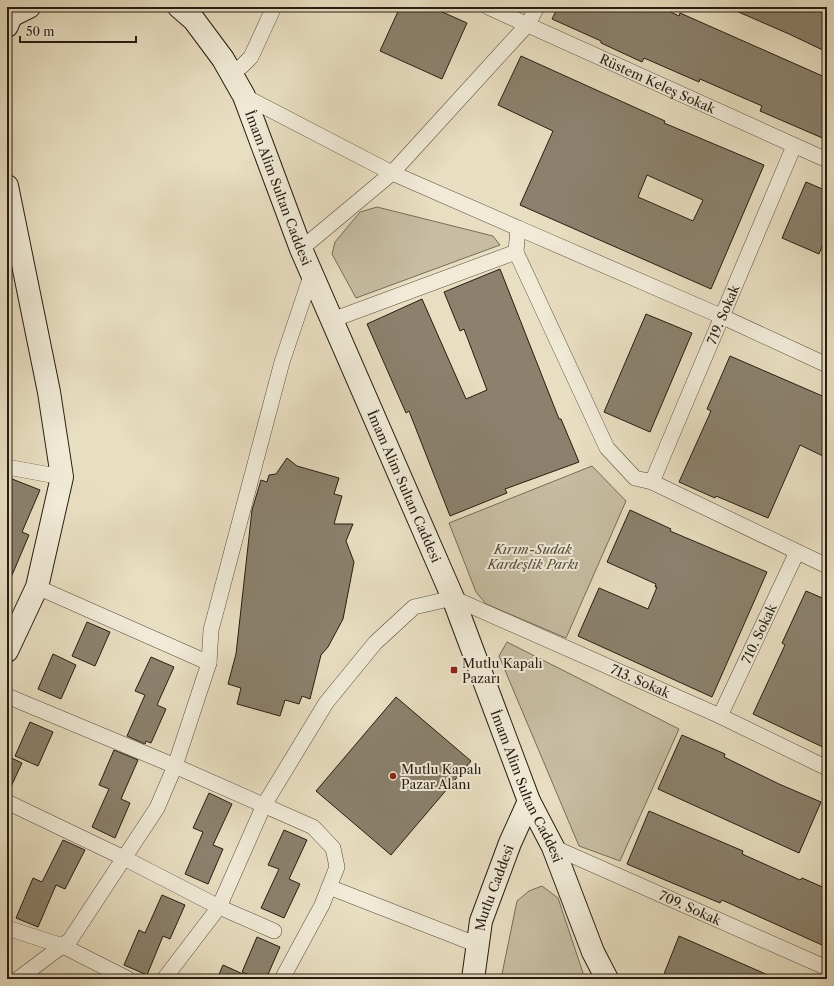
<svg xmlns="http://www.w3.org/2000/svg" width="834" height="986" font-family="'Libre Caslon Text',serif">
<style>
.green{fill:#c7bda3;stroke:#766d5a}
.building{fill:#8b816d;stroke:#261d12;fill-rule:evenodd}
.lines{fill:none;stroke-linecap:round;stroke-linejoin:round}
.street-casing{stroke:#564d3e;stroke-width:16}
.secondary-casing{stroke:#261d12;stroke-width:24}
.street{stroke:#f0ead7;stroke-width:15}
.secondary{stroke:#f0ead7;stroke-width:22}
.poi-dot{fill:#8f2418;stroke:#f0ead7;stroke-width:1.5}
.labels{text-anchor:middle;stroke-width:4;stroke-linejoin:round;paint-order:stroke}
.street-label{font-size:13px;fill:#261d12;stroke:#f0ead7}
.park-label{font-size:13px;font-style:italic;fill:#564d3e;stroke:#f0ead7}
.poi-label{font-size:13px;fill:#261d12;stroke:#f0ead7;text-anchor:start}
</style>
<rect width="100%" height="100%" fill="#e8dec1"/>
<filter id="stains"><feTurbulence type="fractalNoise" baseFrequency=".005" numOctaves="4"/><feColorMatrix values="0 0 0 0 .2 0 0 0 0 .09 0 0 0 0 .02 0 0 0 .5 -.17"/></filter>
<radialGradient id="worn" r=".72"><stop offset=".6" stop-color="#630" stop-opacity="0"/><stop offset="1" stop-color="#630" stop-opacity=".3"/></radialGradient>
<path class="green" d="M 377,207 L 493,236 L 500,245 L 356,298 L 332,254 L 335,242 L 360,212 Z
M 592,466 L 626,501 L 566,638 L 486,604 L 476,592 L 449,523 Z
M 507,642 L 679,729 L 620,861 L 579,846 L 499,656 Z
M 542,886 L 558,898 L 585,979 L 521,979 L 502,974 L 517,901 L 529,891 Z"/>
<path class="building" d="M 400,7 L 431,7 L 467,23 L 442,79 L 380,51 Z
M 558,7 L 660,7 L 679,16 L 680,13 L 827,78 L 827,140 L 760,111 L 762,106 L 700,79 L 699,82 L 644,58 L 642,62 L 601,43 L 601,41 L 552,19 Z
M 727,7 L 827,7 L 827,52 L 789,34 Z
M 521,56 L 665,121 L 664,123 L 764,165 L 711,289 L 520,205 L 553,131 L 498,105 ZM 647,175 L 703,200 L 693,221 L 638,197 Z
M 806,182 L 827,191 L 827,234 L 819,254 L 782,238 Z
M 500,269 L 559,419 L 561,419 L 579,462 L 505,489 L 507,493 L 450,516 L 409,411 L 406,413 L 367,324 L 422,299 L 466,399 L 487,390 L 464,329 L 460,331 L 444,292 Z
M 646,314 L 692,333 L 650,432 L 604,412 Z
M 730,356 L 827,398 L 827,458 L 800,445 L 768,518 L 716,496 L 715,498 L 679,482 L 711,411 L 707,409 Z
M 287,458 L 297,466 L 339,478 L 334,494 L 342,496 L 334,524 L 353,524 L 346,541 L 354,562 L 343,619 L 328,647 L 321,655 L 310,699 L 302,696 L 299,704 L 285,700 L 280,716 L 237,704 L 241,688 L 228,684 L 236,654 L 252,510 L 261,480 L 267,482 L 269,475 L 276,474 Z
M 7,477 L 40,490 L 22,532 L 29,535 L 7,587 Z
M 630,510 L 671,529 L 670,531 L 767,572 L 712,697 L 578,636 L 599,588 L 648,609 L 657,587 L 655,587 L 656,584 L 607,562 Z
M 806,591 L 827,600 L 827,749 L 753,714 L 785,645 L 782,643 Z
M 87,622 L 110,632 L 95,666 L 72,656 Z
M 53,654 L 76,665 L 61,699 L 38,689 Z
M 151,657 L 174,667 L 157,705 L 166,709 L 151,743 L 146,741 L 145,744 L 127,736 L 145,695 L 135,691 Z
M 396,697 L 471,761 L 391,855 L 316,791 Z
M 30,722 L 53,732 L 38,766 L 15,756 Z
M 682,735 L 725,754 L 724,757 L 779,784 L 821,802 L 799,853 L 658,789 Z
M 114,750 L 138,760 L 121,799 L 130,803 L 115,838 L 92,827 L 109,789 L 99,785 Z
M 7,756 L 22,763 L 8,793 L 7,793 Z
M 209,793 L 232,804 L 213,845 L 223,849 L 208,884 L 185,874 L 203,832 L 193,828 Z
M 649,811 L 743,851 L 742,854 L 800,880 L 802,878 L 827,889 L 827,934 L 822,945 L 722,900 L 720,903 L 627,864 Z
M 284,830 L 307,840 L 289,879 L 300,884 L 284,918 L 261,908 L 279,869 L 268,865 Z
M 63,840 L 85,850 L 65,889 L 56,885 L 38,927 L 16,918 L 33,878 L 42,882 Z
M 162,895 L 185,905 L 170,939 L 163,936 L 147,975 L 124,965 L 139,930 L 145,933 Z
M 679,936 L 777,979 L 662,979 Z
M 257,937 L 280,947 L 266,979 L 259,979 L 242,972 Z
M 223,965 L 254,979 L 217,979 Z"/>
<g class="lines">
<g class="street-casing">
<g id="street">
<path id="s1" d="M 488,7 L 827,160"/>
<path d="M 231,73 L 242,66 L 251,57 L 274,7"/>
<path d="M 244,96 L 392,173 L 518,228 L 516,252 L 607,448 L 635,478 L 652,482 L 827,566"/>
<path d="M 518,228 L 723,317 L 827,365"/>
<path d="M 301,249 L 392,173 L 528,24 L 537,7"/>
<path d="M 332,320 L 516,252"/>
<path d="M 7,467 L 62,477"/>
<path id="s2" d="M 652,482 L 794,146"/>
<path d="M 37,587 L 209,663"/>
<path d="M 7,696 L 175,766 L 313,827 L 333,848 L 337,867 L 322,905 L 282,979"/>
<path id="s3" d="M 720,716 L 797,552"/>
<path d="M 7,802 L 124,858 L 219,907 L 274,931"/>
<path id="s4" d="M 553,847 L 827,968"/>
<path d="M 329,887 L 478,945"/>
<path d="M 7,928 L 63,946 L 128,979"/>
<path d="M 18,979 L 70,940 L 157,808 L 175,766 L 209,663 L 211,630 L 282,362 L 312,273"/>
<path id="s5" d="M 164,979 L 219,907 L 264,805 L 326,703 L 375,643 L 414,607 L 453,598 L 720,716 L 827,768"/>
</g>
</g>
<g class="secondary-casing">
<g id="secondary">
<path id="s6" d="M 179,7 L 194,20 L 223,59 L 244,96 L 301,249 L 453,598 L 529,801 L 553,847 L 593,952 L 607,979"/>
<path d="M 11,16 L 29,7"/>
<path d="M 7,26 L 11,16 L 9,7"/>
<path d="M 7,186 L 49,392 L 62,477 L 37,587 L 7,651"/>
<path id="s7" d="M 473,979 L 481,921 L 510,843 L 529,801"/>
</g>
</g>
<use href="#street" class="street"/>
<use href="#secondary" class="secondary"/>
</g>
<g class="poi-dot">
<rect x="450" y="666" width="8" height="8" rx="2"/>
<circle cx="393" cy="776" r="4"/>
</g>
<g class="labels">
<g class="street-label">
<text dy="5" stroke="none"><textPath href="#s1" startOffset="186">Rüstem Keleş Sokak</textPath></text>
<text dy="5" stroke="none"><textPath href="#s6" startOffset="209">İmam Alim Sultan Caddesi</textPath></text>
<text dy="5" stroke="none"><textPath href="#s2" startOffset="182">719. Sokak</textPath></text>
<text dy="5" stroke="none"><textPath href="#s6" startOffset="533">İmam Alim Sultan Caddesi</textPath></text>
<text dy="5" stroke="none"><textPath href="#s3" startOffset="91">710. Sokak</textPath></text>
<text dy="5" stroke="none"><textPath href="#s5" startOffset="697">713. Sokak</textPath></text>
<text dy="5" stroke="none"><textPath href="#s6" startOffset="857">İmam Alim Sultan Caddesi</textPath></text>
<text dy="5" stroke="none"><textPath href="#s7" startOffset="94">Mutlu Caddesi</textPath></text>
<text dy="5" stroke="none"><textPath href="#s4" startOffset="150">709. Sokak</textPath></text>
</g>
<g class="park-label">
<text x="533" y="554">Kırım-Sudak<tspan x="533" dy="15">Kardeşlik Parkı</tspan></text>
</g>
<g class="poi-label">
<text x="462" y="668">Mutlu Kapalı<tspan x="462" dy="15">Pazarı</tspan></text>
<text x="401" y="774">Mutlu Kapalı<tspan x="401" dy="15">Pazar Alanı</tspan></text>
</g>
</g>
<rect width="834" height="986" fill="none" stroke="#e8dec1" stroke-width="24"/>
<rect x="8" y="8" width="818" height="970" fill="none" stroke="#261d12" stroke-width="2"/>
<rect x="12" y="12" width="810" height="962" fill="none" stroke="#261d12"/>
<path d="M20 36v6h116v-6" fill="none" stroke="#261d12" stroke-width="2"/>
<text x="26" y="36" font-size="12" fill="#261d12" stroke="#f0ead7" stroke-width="3" paint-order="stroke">50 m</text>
<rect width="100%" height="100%" filter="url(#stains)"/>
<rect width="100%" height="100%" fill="url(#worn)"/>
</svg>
